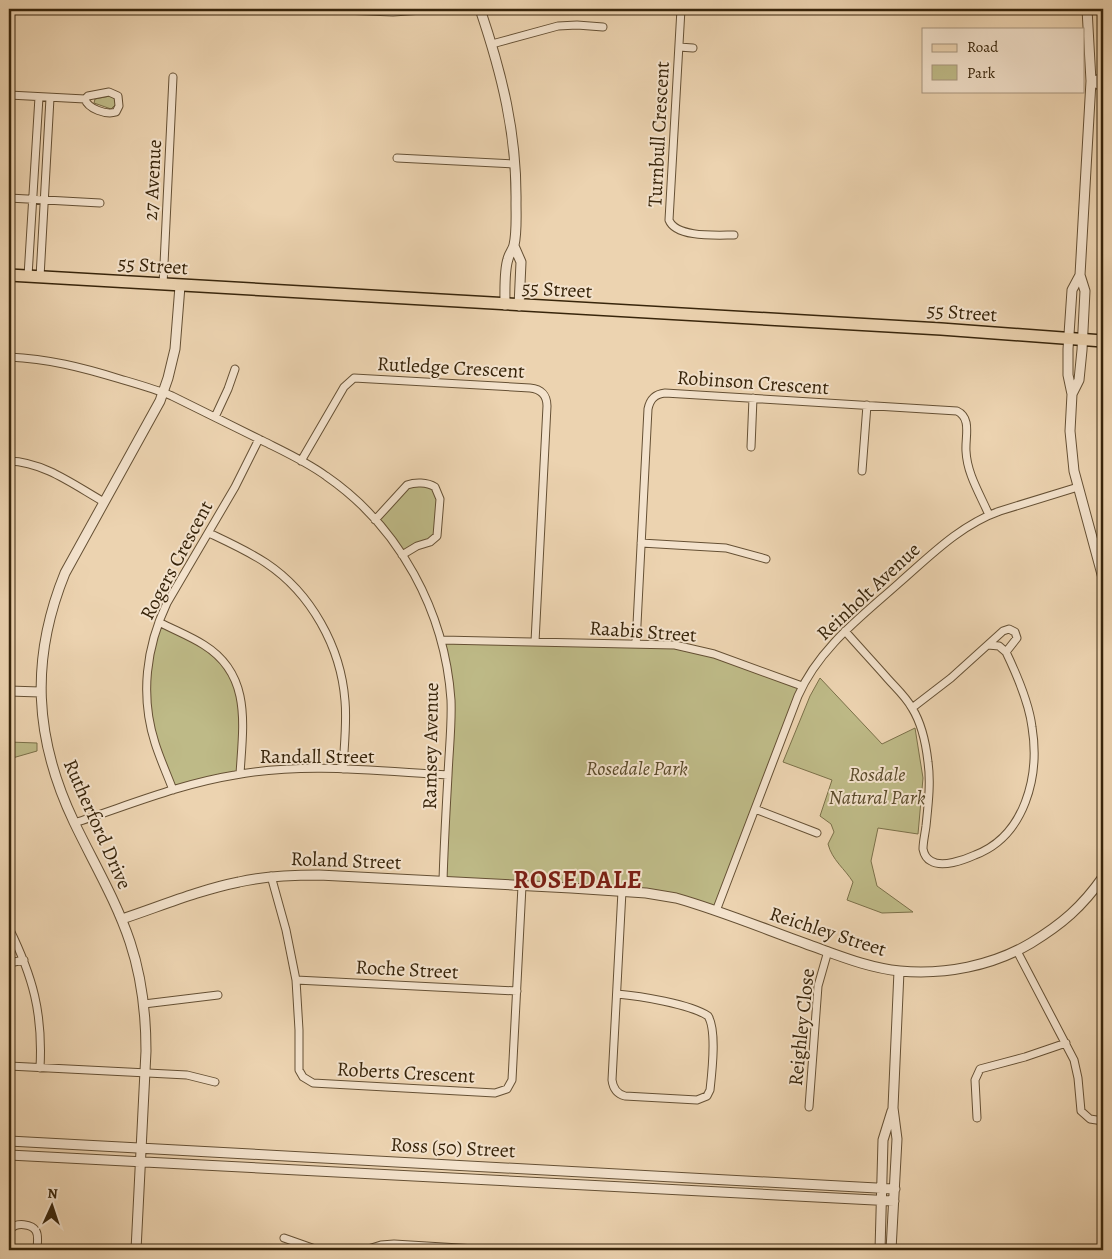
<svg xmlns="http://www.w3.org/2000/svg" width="1112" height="1259" font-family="Alegreya,serif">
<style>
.green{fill:#beba87;stroke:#7b7049}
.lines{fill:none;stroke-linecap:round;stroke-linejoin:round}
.minor-casing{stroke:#655034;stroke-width:9}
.tertiary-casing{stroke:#655034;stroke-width:11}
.primary-casing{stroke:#38250b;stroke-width:14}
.minor{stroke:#f3e2cc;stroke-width:7}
.tertiary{stroke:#f3e2cc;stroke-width:9}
.primary{stroke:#ecd3b0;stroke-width:11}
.labels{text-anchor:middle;stroke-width:4;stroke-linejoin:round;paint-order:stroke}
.street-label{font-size:20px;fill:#38250b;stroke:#f3e2cc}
.park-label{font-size:20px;font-style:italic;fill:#5a4a2a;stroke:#f3e2cc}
.district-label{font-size:25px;font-weight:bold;letter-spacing:1px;fill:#7a1f14;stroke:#f3e2cc}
</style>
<rect width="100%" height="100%" fill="#ecd3b0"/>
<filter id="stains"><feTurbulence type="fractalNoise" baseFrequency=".004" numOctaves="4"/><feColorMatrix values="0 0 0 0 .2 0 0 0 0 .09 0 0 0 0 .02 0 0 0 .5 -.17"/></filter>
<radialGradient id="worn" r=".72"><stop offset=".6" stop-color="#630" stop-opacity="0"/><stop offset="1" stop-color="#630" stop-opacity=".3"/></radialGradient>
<path class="green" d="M 110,96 L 115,99 L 116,104 L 111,109 L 94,103 L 95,99 Z
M 410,484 L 437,489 L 438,534 L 402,555 L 375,520 Z
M 159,622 L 213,651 L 239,688 L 240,774 L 173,790 L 158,753 L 146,682 Z
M 442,641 L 689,647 L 802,686 L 716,911 L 676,898 L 443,881 L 451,702 Z
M 820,678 L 882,744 L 915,728 L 923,778 L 918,834 L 878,828 L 871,861 L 877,886 L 913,912 L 882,913 L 847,900 L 853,882 C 845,869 832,860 828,844 L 834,832 L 831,824 L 820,816 L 832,780 L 783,762 L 810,696 Z
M 9,742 L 37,743 L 37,751 L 9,759 Z"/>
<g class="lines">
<g class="minor-casing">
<path id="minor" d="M 317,9 L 393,12 L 438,9
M 681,9 L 669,220 C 676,238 717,235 734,235
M 492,44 L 558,26 L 577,25 L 603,27
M 679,47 L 693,48
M 1103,77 L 1091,81 L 1103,88
M 9,95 L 85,99 C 88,109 106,115 116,112 L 119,106 L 118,96 L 109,92 L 88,96 L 85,99
M 397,158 L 515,164
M 9,198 L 100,203
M 28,276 L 39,97
M 40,277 L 50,98
M 163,285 L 173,77
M 9,357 C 49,359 81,367 120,379 C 137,384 155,389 172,396 C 202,411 233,426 263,441 C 285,452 307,462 326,476 C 400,527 445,612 451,700 C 452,725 449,750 448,775 C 446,811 444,846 443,881
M 215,417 L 228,389 L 235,369
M 751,447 L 753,398
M 9,461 C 44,462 74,485 104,502
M 301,461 L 344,387 L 354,378 L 530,388 C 541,389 547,395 547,406 L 535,642
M 862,471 L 867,405
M 375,520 L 407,485 C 415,482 427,482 435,487 L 440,499 L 437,536 L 430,542 L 417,546 L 402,555
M 209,533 C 228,542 248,551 266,563 C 311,593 341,647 345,701 C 347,723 344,747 343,769
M 641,543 L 726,548 L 766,559
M 159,622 C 174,630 190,636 204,645 C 252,675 243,725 240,774
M 845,631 C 859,647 874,663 888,679 C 896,688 906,697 912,708 C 922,724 926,744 928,762 C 931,783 928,806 926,826 C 925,834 923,842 923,849 C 924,854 927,859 931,861 C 942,868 964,860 975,855 C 1025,836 1040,776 1032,727 C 1029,702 1017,675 1006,652 L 999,646 L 988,645
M 442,640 L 675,645 L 714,654 L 802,686
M 636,644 L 648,409 C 650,399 655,394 665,393 L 957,411 C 972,418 965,437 966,451 C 967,474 980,494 989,515
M 912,708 L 951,678 L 1003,631 L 1009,629 L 1015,632 L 1017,638 L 1006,652
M 173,790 C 167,774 160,759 155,743 C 140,696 146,647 167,603 L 235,487 L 259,439
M 755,809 L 817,833
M 74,823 C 127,806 179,784 235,775 C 305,762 377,771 448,775
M 271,876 L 286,930 L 296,980 L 299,1030 L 299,1070 L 303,1077 L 313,1083 L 495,1093 L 507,1089 L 512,1080 L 522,886
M 716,911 L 798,696 C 819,648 861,617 899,583 C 930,556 960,525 1000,511 L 1078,487
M 9,928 C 33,977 43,1013 40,1068
M 1017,951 L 1074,1060 L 1078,1078 L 1081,1111 L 1090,1119 L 1103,1121
M 9,963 L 24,960
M 296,980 L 517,991
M 617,994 C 640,996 690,1004 708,1016 C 717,1030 712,1072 710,1090 L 707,1096 L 697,1100 L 625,1096 C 617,1094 613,1088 612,1080 L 622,891
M 144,1004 L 218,995
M 9,1066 L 187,1075 L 215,1082
M 809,1107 L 818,986 L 828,951
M 977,1118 L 975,1080 L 980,1069 L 1025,1057 L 1066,1043
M 284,1238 L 318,1250
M 9,1249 C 9,1243 8,1234 11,1229 C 16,1222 32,1224 36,1231 C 39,1236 37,1244 37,1250
M 365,1250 L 381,1245 L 394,1244 L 492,1250"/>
</g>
<g class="tertiary-casing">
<path id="tertiary" d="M 480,9 C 502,74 517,134 516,203 C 516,216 517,232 514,245 C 513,250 509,254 508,259 C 504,271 505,292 505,305
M 514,246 L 521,262 L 519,306
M 1080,275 L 1072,290 L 1068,349 L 1068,375 L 1072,394 L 1070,431 L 1074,471 L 1103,578
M 1072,394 L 1079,380 L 1082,350 L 1085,291 L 1080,275 L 1091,81 L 1087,9
M 9,691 L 40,692
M 122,919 C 161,906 199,890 239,882 C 265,876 292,875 319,875 L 571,888 L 646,893 L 676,898 C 722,911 767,930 812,946 C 840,956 869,968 900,971 C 945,975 992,966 1031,943 C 1062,924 1082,907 1103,877
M 9,1141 L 895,1189
M 9,1155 L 894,1201
M 136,1250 L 146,1051 C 146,1014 142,978 130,942 C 116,900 93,862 74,822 C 34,738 30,659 65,573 L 160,401 L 168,378 L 175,349 L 180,286
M 880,1250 L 883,1140 L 892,1111
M 891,1250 L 897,1139 L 893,1108 L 899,971"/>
</g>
<g class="primary-casing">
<path id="primary" d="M 9,275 L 941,329 L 1103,341"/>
</g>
<use href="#minor" class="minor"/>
<use href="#tertiary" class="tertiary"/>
<use href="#primary" class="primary"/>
</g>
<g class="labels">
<g class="street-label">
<text transform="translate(658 134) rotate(-87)" y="7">Turnbull Crescent</text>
<text transform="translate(152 180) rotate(-87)" y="7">27 Avenue</text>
<text transform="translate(153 265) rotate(4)" y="7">55 Street</text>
<text transform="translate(557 289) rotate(3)" y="7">55 Street</text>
<text transform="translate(962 312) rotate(4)" y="7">55 Street</text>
<text transform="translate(451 367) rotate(3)" y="7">Rutledge Crescent</text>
<text transform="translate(753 382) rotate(4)" y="7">Robinson Crescent</text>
<text transform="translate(176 560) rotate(-62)" y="7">Rogers Crescent</text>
<text transform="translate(868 591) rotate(-43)" y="7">Reinholt Avenue</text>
<text transform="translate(643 631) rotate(4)" y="7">Raabis Street</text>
<text transform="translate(430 746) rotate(-89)" y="7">Ramsey Avenue</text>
<text x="317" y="763">Randall Street</text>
<text transform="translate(98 824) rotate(66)" y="7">Rutherford Drive</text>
<text transform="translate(346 860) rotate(2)" y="7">Roland Street</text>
<text transform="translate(828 931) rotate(18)" y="7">Reichley Street</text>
<text transform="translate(407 969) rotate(3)" y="7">Roche Street</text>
<text transform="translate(801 1027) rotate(-84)" y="7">Reighley Close</text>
<text transform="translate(406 1072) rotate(3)" y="7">Roberts Crescent</text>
<text transform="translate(453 1147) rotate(3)" y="7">Ross (50) Street</text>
</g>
<g class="park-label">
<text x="637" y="775">Rosedale Park</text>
<text x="877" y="781">Rosdale<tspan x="877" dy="23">Natural Park</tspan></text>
</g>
<g class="district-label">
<text x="578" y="888">ROSEDALE</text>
</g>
</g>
<rect width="1112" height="1259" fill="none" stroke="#ecd3b0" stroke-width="30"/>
<rect x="10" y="10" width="1092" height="1239" fill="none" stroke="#38250b" stroke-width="2.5"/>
<rect x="15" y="15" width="1082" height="1229" fill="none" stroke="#38250b"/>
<rect x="922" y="28" width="162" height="65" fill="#f3e2cc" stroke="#a8967f"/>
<rect x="932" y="44" width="25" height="8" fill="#ecd3b0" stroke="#a8967f"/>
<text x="967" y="52" font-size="15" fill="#38250b">Road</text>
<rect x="932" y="65" width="25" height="15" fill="#beba87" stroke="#a8967f"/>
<text x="967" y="78" font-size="15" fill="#38250b">Park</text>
<g transform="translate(52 1206) rotate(3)" stroke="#f3e2cc" stroke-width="4" paint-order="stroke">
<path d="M0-4L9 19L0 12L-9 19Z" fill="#38250b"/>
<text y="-8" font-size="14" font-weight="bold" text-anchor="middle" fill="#38250b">N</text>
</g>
<rect width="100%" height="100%" filter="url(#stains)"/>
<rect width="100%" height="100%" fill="url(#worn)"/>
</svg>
